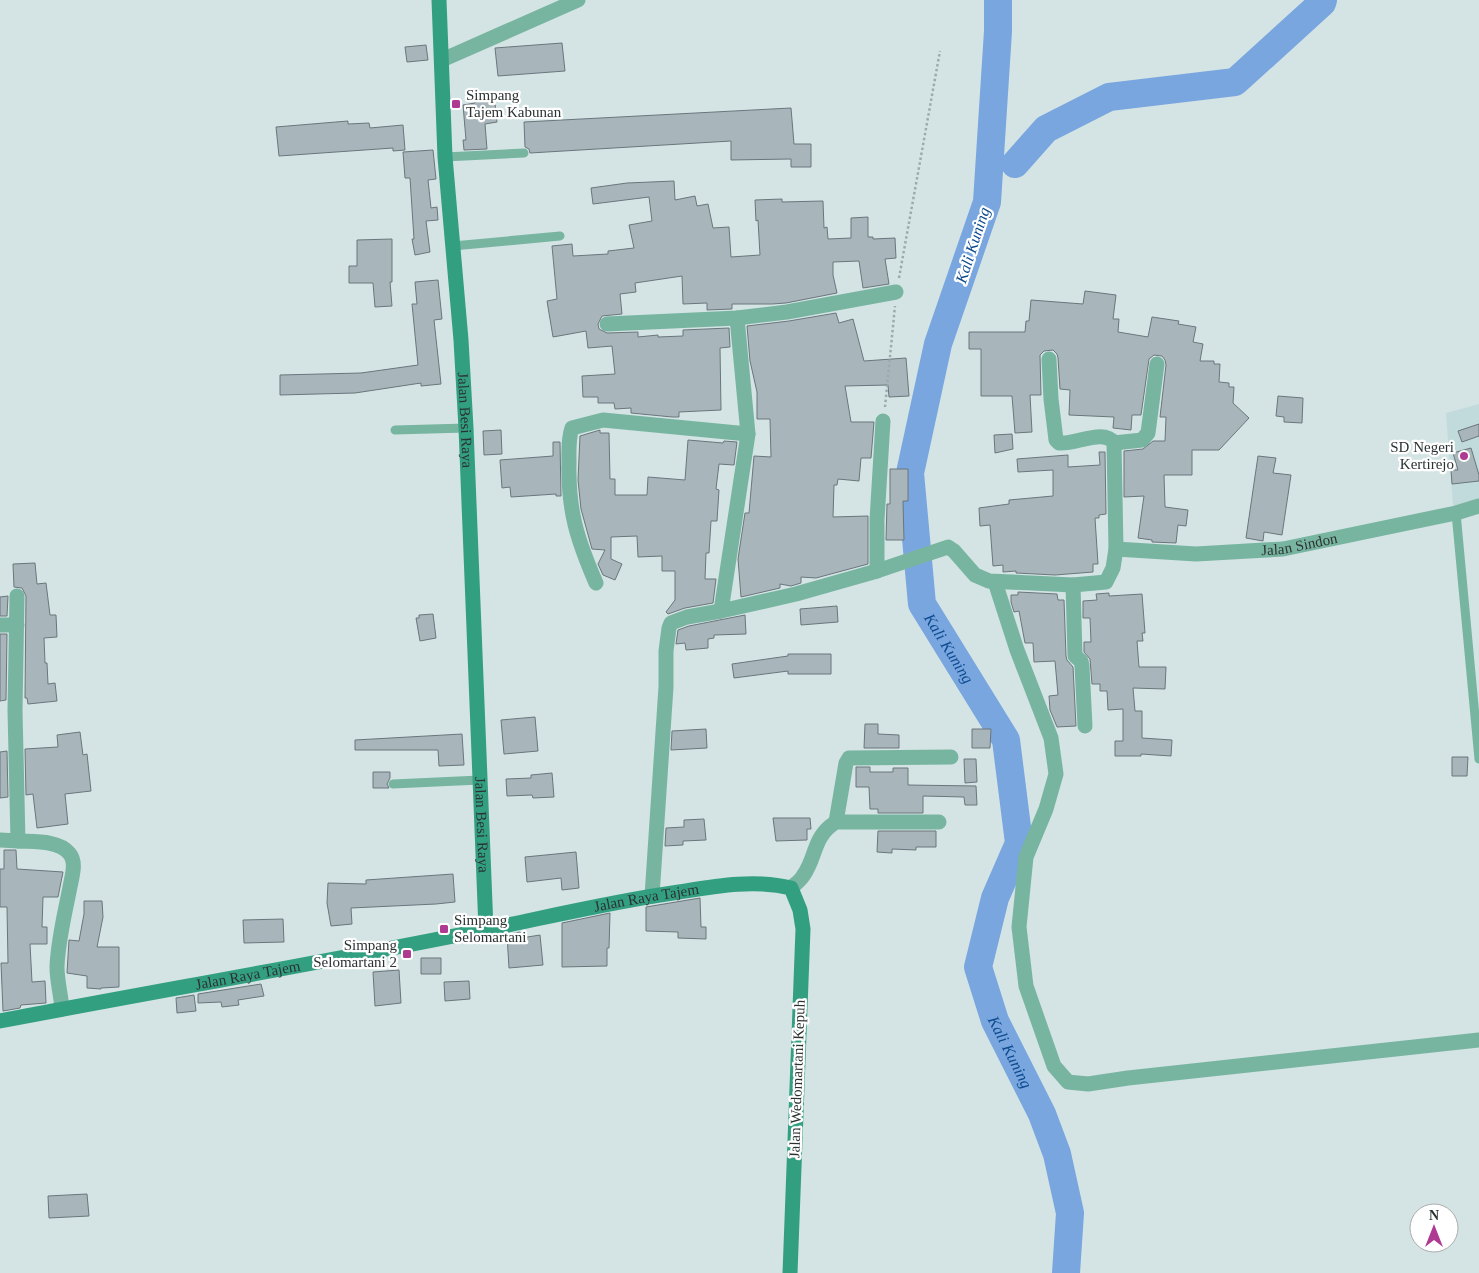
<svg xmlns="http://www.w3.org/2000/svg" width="1479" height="1273" font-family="Georgia,serif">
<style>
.built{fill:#c1dadb}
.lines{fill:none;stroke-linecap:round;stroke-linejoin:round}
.river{stroke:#79a6df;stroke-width:28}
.building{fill:#a8b5bb;stroke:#6a767c}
.path{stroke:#9daaaa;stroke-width:2.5;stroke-dasharray:2.5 2.5;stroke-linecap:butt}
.service{stroke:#78b5a0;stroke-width:9}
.minor{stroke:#78b5a0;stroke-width:15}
.tertiary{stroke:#78b5a0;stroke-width:15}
.secondary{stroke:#339f81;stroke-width:15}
.poi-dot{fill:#af3a91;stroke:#fff;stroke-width:2}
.labels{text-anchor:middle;stroke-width:4.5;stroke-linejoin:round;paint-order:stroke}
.poi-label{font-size:15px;fill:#2c3232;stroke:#fff;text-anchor:start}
.street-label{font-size:15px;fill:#2c3232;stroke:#fff}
.water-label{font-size:16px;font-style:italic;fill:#0d4a8e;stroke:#fff}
</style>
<rect width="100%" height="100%" fill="#d4e4e4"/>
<path class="built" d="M 1479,404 L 1479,499 L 1453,506 L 1446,413 Z"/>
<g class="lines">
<g class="river">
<path id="s1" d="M 998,0 L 998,31 L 987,202 L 938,344 L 910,473 L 922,604 L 1006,740 L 1019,843 L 995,898 L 978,967 L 995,1021 L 1042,1114 L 1057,1154 L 1070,1213 L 1066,1273"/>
<path d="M 1015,164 L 1046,129 L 1109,97 L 1235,82 L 1322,3 L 1323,0"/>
</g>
</g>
<path class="building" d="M 562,43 L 565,71 L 498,76 L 495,48 Z
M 426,45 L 428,60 L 407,62 L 405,47 Z
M 494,94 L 497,122 L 485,124 L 487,149 L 464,150 L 463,140 L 466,140 L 463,105 L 475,103 L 474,96 Z
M 791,108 L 794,144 L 811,144 L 811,167 L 791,167 L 791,159 L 731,160 L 731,141 L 530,153 L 529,149 L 525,147 L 524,122 Z
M 348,121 L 348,124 L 369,123 L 370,128 L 403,125 L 405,150 L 393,151 L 393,148 L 279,156 L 276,127 Z
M 433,150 L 436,179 L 428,180 L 431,208 L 437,207 L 438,220 L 426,221 L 430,252 L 415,255 L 412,239 L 414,239 L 410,178 L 405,178 L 403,152 Z
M 674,181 L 675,200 L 695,196 L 697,206 L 708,204 L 713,228 L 729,227 L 731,257 L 760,255 L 758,220 L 756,221 L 755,200 L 782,199 L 782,202 L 823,201 L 824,228 L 827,227 L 828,239 L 851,238 L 851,218 L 868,217 L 868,237 L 873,237 L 873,239 L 895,238 L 896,258 L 885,259 L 889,284 L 863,288 L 859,261 L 833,262 L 833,275 L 837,293 L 786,303 L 772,304 L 732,304 L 732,309 L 707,310 L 707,303 L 683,304 L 682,276 L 635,283 L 636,292 L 620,294 L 622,314 L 602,316 L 598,324 L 599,329 L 607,333 L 638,332 L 638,337 L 658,335 L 658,337 L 683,336 L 683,330 L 729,328 L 730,347 L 720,348 L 721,410 L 679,412 L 679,417 L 672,417 L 631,413 L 631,408 L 615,409 L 614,403 L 598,403 L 598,397 L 583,397 L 582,376 L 615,374 L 612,346 L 588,348 L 586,331 L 553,337 L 547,301 L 557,299 L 552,246 L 572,244 L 573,256 L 608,254 L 608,251 L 634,248 L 629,225 L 652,221 L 649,197 L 593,204 L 591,188 L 627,183 Z
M 392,239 L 392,282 L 390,282 L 392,306 L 375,307 L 373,283 L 349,283 L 349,266 L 357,266 L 357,240 Z
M 438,280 L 442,319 L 434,320 L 441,384 L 421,386 L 421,383 L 355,393 L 280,395 L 280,375 L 361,373 L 418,365 L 412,304 L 417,304 L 415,282 Z
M 1085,291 L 1116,295 L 1113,319 L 1119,319 L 1118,332 L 1148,337 L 1152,317 L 1179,321 L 1178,324 L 1196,327 L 1193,342 L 1203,344 L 1200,361 L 1214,361 L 1214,364 L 1220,364 L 1219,382 L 1229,383 L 1229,387 L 1234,387 L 1233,403 L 1249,418 L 1219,450 L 1192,450 L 1192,475 L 1164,475 L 1165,507 L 1188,510 L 1186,526 L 1178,525 L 1176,543 L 1152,542 L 1152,540 L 1138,538 L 1144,496 L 1124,497 L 1124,451 L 1143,449 L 1153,441 L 1165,441 L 1166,417 L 1160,417 L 1166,365 L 1165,360 L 1162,356 L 1154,355 L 1149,359 L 1141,415 L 1132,415 L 1131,430 L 1113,428 L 1114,417 L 1069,415 L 1070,390 L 1060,389 L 1058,358 L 1057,354 L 1053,350 L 1044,351 L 1040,355 L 1041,395 L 1030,395 L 1032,432 L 1015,433 L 1012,396 L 981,396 L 981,349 L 969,349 L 969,332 L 1025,332 L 1026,321 L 1029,321 L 1031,300 L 1083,304 Z
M 836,313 L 839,323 L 853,319 L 864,361 L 906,358 L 909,396 L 889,397 L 888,385 L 845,386 L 851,422 L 874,422 L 871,458 L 861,458 L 859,481 L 838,479 L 837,485 L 834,485 L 833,517 L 868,516 L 868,564 L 816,578 L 801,577 L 801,583 L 791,586 L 780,584 L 780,588 L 741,597 L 738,559 L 745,513 L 749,513 L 754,456 L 771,457 L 770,419 L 757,419 L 757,392 L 750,361 L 747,326 L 789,321 Z
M 1278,396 L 1303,398 L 1302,423 L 1284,422 L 1284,417 L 1276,416 Z
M 1479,424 L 1479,436 L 1462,442 L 1458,431 Z
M 501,430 L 502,454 L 484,455 L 483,431 Z
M 600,430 L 600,433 L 609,433 L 610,479 L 615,479 L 615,495 L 647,495 L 648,477 L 685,480 L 688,440 L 723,443 L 724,441 L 737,442 L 734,465 L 719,464 L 716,489 L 719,490 L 717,521 L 711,521 L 709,553 L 706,553 L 705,579 L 716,579 L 713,603 L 685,608 L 668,614 L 666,612 L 675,600 L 675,571 L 662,571 L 662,556 L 638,557 L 637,536 L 611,537 L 611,559 L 622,564 L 615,580 L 603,575 L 598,564 L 605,550 L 592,549 L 581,509 L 578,480 L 580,436 Z
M 1012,434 L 1013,449 L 995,453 L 994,435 Z
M 553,442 L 560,442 L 561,496 L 556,496 L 556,494 L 511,497 L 510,487 L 502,488 L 500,460 L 553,456 Z
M 1471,448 L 1479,475 L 1479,481 L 1452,484 L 1451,470 L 1458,470 L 1453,453 Z
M 1099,452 L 1105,452 L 1106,514 L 1099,515 L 1099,518 L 1095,518 L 1098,564 L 1093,564 L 1093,572 L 1055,575 L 1016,573 L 1016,571 L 1003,572 L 1003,565 L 993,566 L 990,525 L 980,526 L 979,508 L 1009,504 L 1009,500 L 1053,496 L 1053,470 L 1018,472 L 1017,459 L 1068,455 L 1068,467 L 1100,465 Z
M 1258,456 L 1276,458 L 1273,473 L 1291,475 L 1282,535 L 1264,532 L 1263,541 L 1246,538 Z
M 890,469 L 908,469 L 908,501 L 903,501 L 904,540 L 886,540 L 887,504 L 890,504 Z
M 35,563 L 37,584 L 46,583 L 50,615 L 56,615 L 57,637 L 44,638 L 45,663 L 47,663 L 48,684 L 55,683 L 57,701 L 28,704 L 27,698 L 25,698 L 26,596 L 22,588 L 14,587 L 13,564 Z
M 1018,592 L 1057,594 L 1058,600 L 1064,600 L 1066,656 L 1067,660 L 1073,667 L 1076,726 L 1057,727 L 1050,710 L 1049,696 L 1058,695 L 1055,661 L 1034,662 L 1033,643 L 1025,643 L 1019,611 L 1014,612 L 1011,602 L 1011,595 L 1018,595 Z
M 1109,593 L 1109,596 L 1142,594 L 1145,633 L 1142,633 L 1143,641 L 1137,641 L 1139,667 L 1166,667 L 1165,689 L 1133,688 L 1135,711 L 1142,711 L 1142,738 L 1172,740 L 1171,756 L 1141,754 L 1141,756 L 1115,756 L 1115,741 L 1123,741 L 1123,709 L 1108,710 L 1107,691 L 1100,691 L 1100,684 L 1092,684 L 1090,659 L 1084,652 L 1084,642 L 1091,642 L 1090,618 L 1083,618 L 1083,601 L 1097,600 L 1096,594 Z
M 8,596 L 7,616 L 0,616 L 0,597 Z
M 837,606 L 838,622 L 801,625 L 800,609 Z
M 433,614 L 436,638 L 420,641 L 416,618 L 419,618 L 419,615 Z
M 745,615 L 746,634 L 714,635 L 714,638 L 708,639 L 708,648 L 686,650 L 685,643 L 676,644 L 678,630 L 689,626 Z
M 0,634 L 7,634 L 6,700 L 0,701 Z
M 788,654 L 831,654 L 831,674 L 788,674 L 788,671 L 734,678 L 732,664 L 788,656 Z
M 535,717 L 538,751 L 504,754 L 501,720 Z
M 865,724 L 878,724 L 878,734 L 899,735 L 899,748 L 864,748 Z
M 706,729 L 707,748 L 671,750 L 672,731 Z
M 972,729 L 991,729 L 990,748 L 972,748 Z
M 80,732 L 83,755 L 87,754 L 91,791 L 65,794 L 68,824 L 37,828 L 33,794 L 26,795 L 25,749 L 58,747 L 57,735 Z
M 462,734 L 464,765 L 439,766 L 438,750 L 355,750 L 355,740 Z
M 7,751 L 8,797 L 0,798 L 0,752 Z
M 1452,757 L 1468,757 L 1467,776 L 1452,776 Z
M 964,759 L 976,759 L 977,782 L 965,783 Z
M 856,767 L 870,767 L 870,772 L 893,772 L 893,768 L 908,768 L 908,785 L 976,786 L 977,805 L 965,805 L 964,797 L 923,796 L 923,813 L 878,813 L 878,809 L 870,809 L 869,787 L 856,787 Z
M 373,772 L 390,772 L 390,778 L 387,784 L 389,788 L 373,788 Z
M 552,773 L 554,797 L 533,798 L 532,795 L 507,796 L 506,779 L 531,778 L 531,775 Z
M 773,818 L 810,818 L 811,829 L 807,829 L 807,840 L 776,841 Z
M 704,819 L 706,840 L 683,841 L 683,845 L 665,846 L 666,828 L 684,827 L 684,820 Z
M 878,831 L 936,831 L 936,847 L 916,847 L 916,850 L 892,849 L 892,853 L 877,852 Z
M 4,850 L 16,850 L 17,869 L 63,872 L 58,897 L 43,897 L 42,927 L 47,927 L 47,944 L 30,944 L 32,982 L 45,981 L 46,1003 L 21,1005 L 20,1008 L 3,1011 L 1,963 L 8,963 L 7,907 L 0,907 L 0,869 L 4,869 Z
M 576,852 L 579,888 L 562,890 L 561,878 L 527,882 L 525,857 Z
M 453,874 L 455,902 L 436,904 L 351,908 L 352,924 L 331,926 L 327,903 L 328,883 L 366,884 L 366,880 Z
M 700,898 L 701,927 L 706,927 L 706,939 L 678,938 L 678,932 L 646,931 L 646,907 Z
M 84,901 L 102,901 L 103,917 L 97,947 L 119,947 L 119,987 L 101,988 L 101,989 L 87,988 L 87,976 L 67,973 L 69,940 L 79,941 L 84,914 Z
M 610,913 L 609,948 L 607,948 L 607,966 L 562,967 L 562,923 Z
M 283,919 L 284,942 L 244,943 L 243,920 Z
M 520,932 L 521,938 L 540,935 L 543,965 L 509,968 L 507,935 Z
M 421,958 L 441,958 L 441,974 L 421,974 Z
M 399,970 L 401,1003 L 375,1006 L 373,972 Z
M 469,981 L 470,999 L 445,1001 L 444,982 Z
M 261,984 L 264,996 L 238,1000 L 239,1005 L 222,1007 L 221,1002 L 198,1003 L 198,994 Z
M 194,995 L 196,1011 L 177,1013 L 176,998 Z
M 87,1194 L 89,1216 L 49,1218 L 48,1196 Z"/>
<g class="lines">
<path class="path" d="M 899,278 L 940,51
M 885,407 L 895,306"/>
<path class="service" d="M 445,157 L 524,153
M 453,246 L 560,236
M 395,430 L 466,428
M 1456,513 L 1479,759
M 393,784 L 480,780"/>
<g class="minor">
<path d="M 607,324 L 737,318 L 787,312 L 896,292"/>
<path d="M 1114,443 L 1142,440 L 1148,433 L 1157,364"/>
<path id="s2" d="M 1116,549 L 1196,554 L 1283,549 L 1456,513 L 1479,506"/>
<path d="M 877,571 L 877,520 L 883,421"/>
<path d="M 995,582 L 1017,650 L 1051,738 L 1056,774 L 1046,809 L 1026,857 L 1019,927 L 1026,986 L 1054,1066 L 1068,1082 L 1088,1084 L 1128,1078 L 1479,1040"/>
<path d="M 596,583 C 577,539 568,511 569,463 C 569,451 568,439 572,428 L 603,420 L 748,434"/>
<path d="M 1073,585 L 1075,656 L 1081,661 L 1082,666 L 1085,726"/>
<path d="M 721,611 L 748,434 L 737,318"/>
<path d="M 0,625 L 17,625"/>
<path d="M 836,822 L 846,763 L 849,758 L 951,757"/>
<path d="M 0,840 L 18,841 L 15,710 L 17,596"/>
<path d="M 18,841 C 34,842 58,840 69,853 C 77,862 72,876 70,887 C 65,913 58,940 57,967 C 57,981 61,995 62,1009"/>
<path d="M 791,888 C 795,884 800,881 803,876 C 817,857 812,837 836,822 L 939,822"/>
<path d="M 652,896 L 666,687 L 666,651 L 669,628 L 671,623 L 687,617 L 721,611 L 796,594 L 877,571 L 948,547 L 954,551 L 975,575 L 989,581 L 1073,585 L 1106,582 L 1113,568 L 1116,549 L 1114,443 C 1104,428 1075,445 1059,443 L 1056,440 L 1051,399 L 1049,359"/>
</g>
<path class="tertiary" d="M 442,60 L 578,0"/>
<g class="secondary">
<path id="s3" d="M 439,0 L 445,157 L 461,340 L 466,428 L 486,929"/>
<path id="s4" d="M 0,1021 C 163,990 326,962 489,929 C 552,916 615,901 679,892 C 716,886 754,879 791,888 L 800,910 L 803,929 L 790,1273"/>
</g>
</g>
<g class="poi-dot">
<rect x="451" y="99" width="10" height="10" rx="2.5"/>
<circle cx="1464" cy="456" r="5"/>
<rect x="439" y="924" width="10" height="10" rx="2.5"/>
<rect x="402" y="949" width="10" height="10" rx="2.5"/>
</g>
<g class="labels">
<g class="poi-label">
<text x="466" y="100">Simpang<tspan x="466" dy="17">Tajem Kabunan</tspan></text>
<text x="1454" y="452" text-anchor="end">SD Negeri<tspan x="1454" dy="17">Kertirejo</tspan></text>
<text x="454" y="925">Simpang<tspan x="454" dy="17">Selomartani</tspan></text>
<text x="397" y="950" text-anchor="end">Simpang<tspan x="397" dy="17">Selomartani 2</tspan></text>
</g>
<g class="street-label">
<text dy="5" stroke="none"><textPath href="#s3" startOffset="421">Jalan Besi Raya</textPath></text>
<text dy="5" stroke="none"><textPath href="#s2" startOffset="184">Jalan Sindon</textPath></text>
<text dy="5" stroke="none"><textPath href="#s3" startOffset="826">Jalan Besi Raya</textPath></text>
<text dy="5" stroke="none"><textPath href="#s4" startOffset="658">Jalan Raya Tajem</textPath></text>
<text dy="5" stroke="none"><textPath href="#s4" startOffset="252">Jalan Raya Tajem</textPath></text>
<text transform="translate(797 1079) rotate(-88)" y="5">Jalan Wedomartani Kepuh</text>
</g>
<g class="water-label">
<text transform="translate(972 245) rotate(-72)" y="6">Kali Kuning</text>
<text dy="6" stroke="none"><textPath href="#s1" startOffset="668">Kali Kuning</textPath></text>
<text dy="6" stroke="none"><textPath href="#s1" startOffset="1102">Kali Kuning</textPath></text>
</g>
</g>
<g transform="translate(1434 1228)"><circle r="24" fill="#ffffff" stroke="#abadad"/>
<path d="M0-4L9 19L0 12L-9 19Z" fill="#af3a91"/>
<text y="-8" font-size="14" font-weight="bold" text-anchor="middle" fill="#2c3232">N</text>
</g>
</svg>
